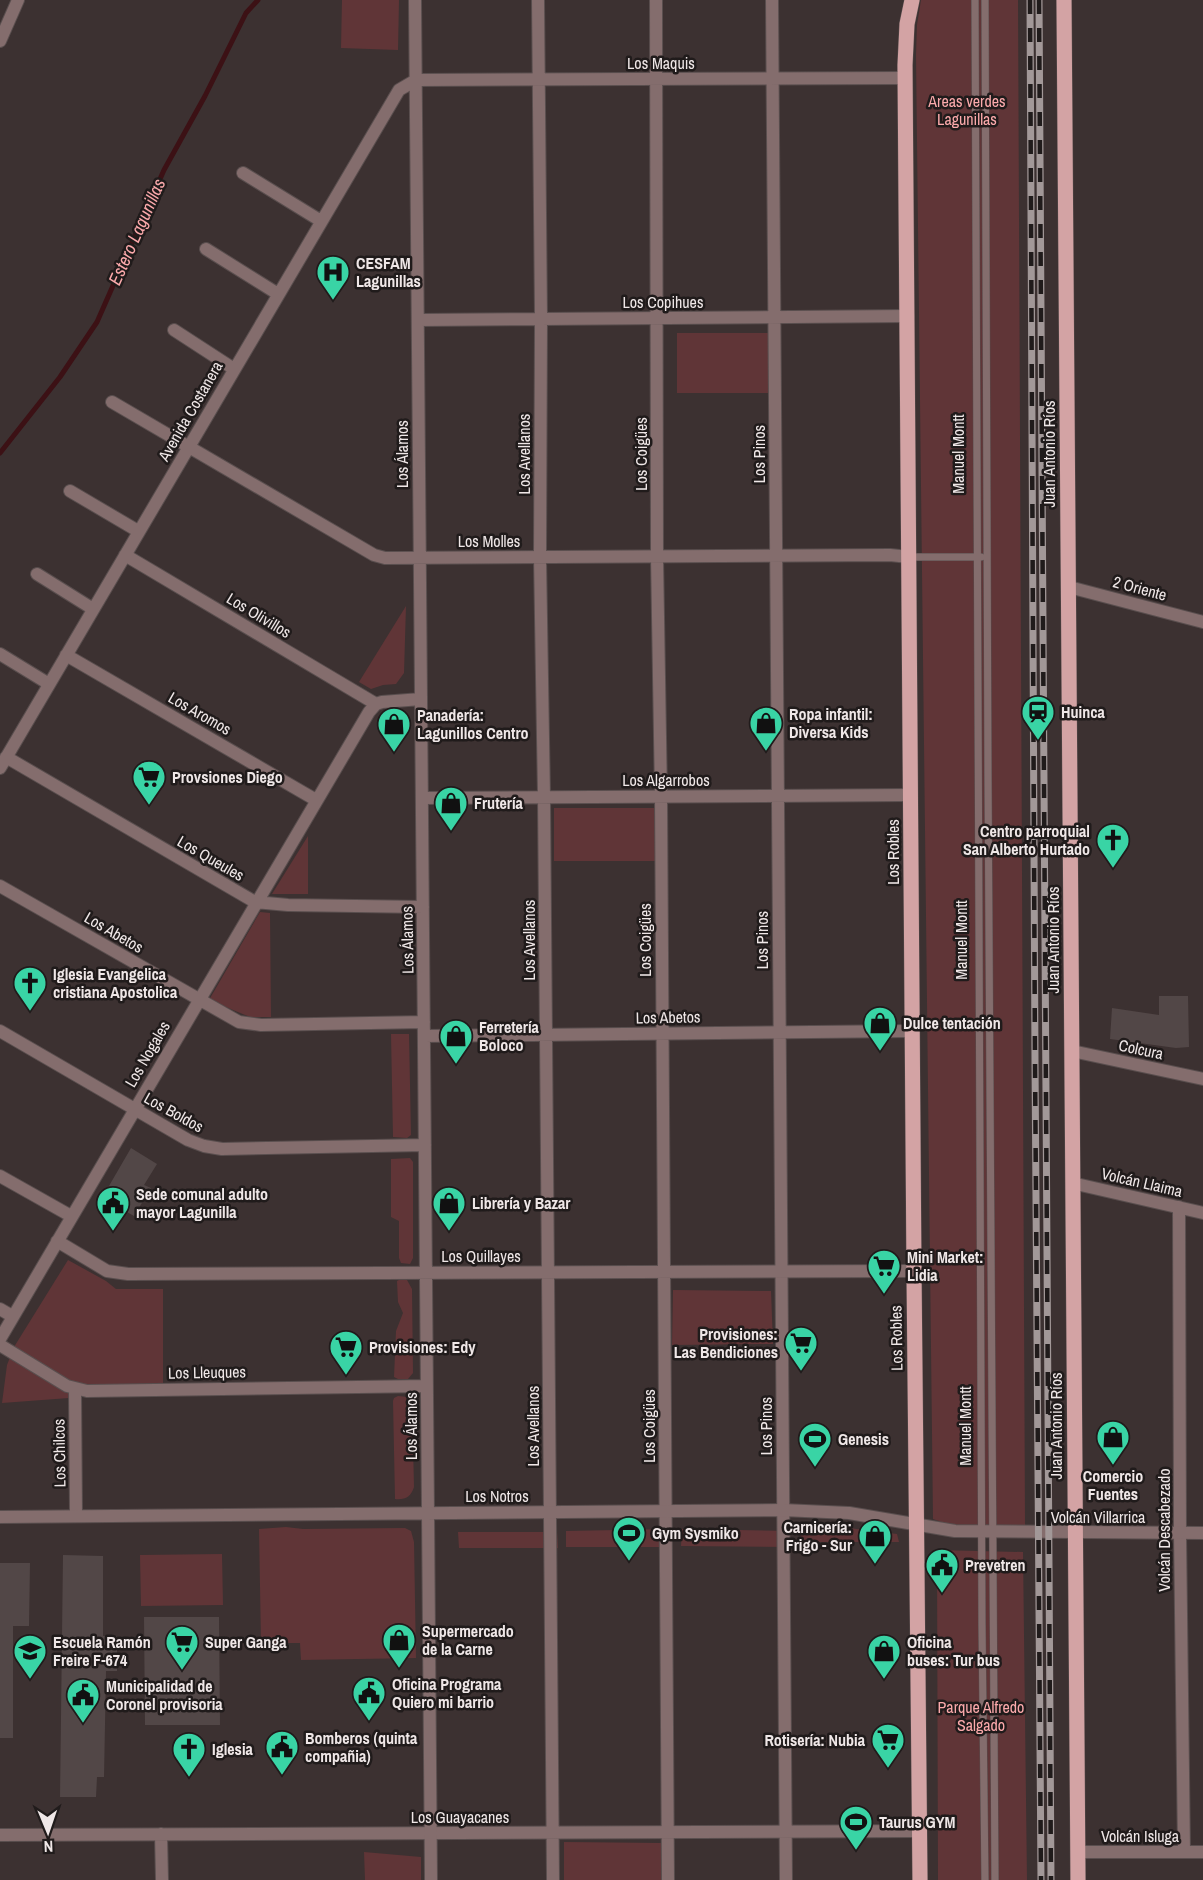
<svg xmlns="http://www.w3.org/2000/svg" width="1203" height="1880" font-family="'Archivo Narrow',sans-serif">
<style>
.green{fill:#603537}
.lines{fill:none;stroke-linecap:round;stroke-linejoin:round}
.stream{stroke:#3c1115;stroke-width:5}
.building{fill:#524747}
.service-casing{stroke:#594e4e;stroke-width:8}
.minor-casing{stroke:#594e4e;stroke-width:14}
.tertiary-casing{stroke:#594e4e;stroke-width:14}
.primary-casing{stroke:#594e4e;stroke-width:16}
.service{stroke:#846d6d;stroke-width:7}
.minor{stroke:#846d6d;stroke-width:12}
.tertiary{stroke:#846d6d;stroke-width:12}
.primary{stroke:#d3a3a4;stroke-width:15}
.rail-casing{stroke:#a29898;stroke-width:7}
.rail{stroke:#201b1b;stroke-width:4.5;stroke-dasharray:14;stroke-linecap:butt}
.labels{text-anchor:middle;stroke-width:5;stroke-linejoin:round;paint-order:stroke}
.street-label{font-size:16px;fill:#efe7e7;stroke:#201b1b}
.park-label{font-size:16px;fill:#fcaaac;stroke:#201b1b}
.poi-label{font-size:16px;font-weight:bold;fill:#efe7e7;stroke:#201b1b;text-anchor:start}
.water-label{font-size:18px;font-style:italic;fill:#fba9ab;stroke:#201b1b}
</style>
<rect width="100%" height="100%" fill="#3c3131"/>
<path class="green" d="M 342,0 L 399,0 L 398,50 L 341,48 Z
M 921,0 L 1018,0 L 1025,1525 L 953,1526 L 933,1519 L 916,55 L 917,25 Z
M 677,333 L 780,333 L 780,393 L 677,393 Z
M 406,606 L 404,673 L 396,684 L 383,685 L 371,689 L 359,682 Z
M 554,808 L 655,808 L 655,861 L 554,861 Z
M 308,836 L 308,894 L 272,894 Z
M 260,912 L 270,913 L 271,1017 L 250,1017 L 209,1000 Z
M 391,1034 L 409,1034 L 411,1135 L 407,1138 L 393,1137 Z
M 410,1158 L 413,1162 L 413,1258 L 410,1264 L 401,1263 L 399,1258 L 399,1221 L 391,1217 L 391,1159 Z
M 68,1260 L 106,1281 L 116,1289 L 163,1289 L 163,1388 L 77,1386 L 69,1398 L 2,1403 L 7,1365 L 14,1347 Z
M 401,1279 L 407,1280 L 412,1289 L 413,1373 L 408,1379 L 398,1379 L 394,1377 L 396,1331 L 403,1313 L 398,1302 L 397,1281 Z
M 673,1290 L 771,1291 L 773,1344 L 672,1345 Z
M 398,1396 L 408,1397 L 412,1401 L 414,1487 C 411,1497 405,1500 395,1499 L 393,1401 L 394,1398 Z
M 833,1526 L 897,1534 L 899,1542 L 800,1542 L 801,1528 Z
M 286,1527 L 303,1529 L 405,1528 L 411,1531 L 414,1542 L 416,1658 L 301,1660 L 300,1643 L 261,1643 L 259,1529 Z
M 670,1529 L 670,1547 L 566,1547 L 566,1531 Z
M 682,1529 L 789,1531 L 789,1547 L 681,1546 Z
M 458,1532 L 557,1532 L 558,1548 L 459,1548 Z
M 937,1550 L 1023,1552 L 1027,1880 L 938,1880 Z
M 222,1554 L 223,1605 L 141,1606 L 140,1555 Z
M 564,1842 L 661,1843 L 663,1880 L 564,1880 Z
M 364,1852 L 421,1857 L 421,1880 L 365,1880 Z"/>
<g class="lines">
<path class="stream" d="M 0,453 L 60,377 L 97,322 L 164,170 L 205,96 L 246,13 L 258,0"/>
</g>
<path class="building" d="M 1159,996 L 1188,996 L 1189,1047 L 1176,1048 L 1110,1039 L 1112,1008 L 1159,1015 Z
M 131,1148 L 157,1164 L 144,1185 L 151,1188 L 134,1216 L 102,1198 Z
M 63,1555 L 103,1556 L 103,1636 L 117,1636 L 117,1671 L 106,1671 L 104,1777 L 97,1777 L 96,1797 L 60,1797 Z
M 0,1563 L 30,1563 L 29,1626 L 13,1626 L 13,1738 L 0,1738 Z
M 144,1617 L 219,1617 L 220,1725 L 145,1725 Z"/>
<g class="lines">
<g class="service-casing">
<path id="service" d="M 975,0 L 982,1625 L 985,1880
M 985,0 L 988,775 L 995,1880
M 909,557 L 981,557"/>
</g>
<g class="minor-casing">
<path id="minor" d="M 415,0 L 428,1513
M 538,0 L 541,319 L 540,558 L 544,797 L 553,1880
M 656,0 L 657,557 L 661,796 L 668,1880
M 772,0 L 786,1880
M 0,41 L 18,0
M 243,173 L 321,221
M 206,249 L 278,294
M 418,320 L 908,316
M 174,330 L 234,369
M 112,402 L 374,555 L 385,558 L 890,555 L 909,557
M 70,491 L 138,531
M 125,555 L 376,704
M 37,574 L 93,609
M 1069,587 L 1203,622
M 0,654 L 49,684
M 66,655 L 316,800
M 6,757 L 255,902 L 288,905 L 423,907
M 0,768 L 399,90 L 416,80 L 906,78
M 422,798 L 910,795
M 0,886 L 239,1022 L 261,1025 L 424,1022
M 0,1031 L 188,1140 L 204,1146 L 222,1149 L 425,1145
M 424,1036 L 912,1031
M 1072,1051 L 1203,1079
M 0,1176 L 71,1216
M 1072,1183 L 1203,1213
M 1179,1207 L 1180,1534 L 1184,1852
M 57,1241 L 107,1271 L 128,1274 L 914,1271
M 0,1309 L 12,1316
M 0,1339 L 369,712 L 376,704 L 382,702 L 421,699
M 0,1345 L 67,1386 L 87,1391 L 427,1386
M 75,1389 L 76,1516
M 161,1834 L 162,1880
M 0,1835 L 920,1831
M 1078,1852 L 1203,1852"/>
</g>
<g class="tertiary-casing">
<path id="tertiary" d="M 428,1513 L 431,1880
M 0,1517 L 783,1510 L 849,1513 L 955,1531 L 1203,1533"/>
</g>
<g class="primary-casing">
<path id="primary" d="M 912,0 L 907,24 L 905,65 L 914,1271 L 920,1880
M 1064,0 L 1078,1880"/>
</g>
<use href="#service" class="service"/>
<use href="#minor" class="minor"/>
<use href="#tertiary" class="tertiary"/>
<use href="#primary" class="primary"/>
<g class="rail-casing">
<path id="rail" d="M 1030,0 L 1035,1062 L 1041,1880
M 1039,0 L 1051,1880"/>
</g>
<use href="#rail" class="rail"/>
</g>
<defs>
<g id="hospital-pin" transform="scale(1.725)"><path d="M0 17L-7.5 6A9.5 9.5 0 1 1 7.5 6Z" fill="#39d4a5" stroke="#201b1b"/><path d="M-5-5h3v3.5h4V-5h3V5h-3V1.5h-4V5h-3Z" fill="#111"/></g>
<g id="station-pin" transform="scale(1.725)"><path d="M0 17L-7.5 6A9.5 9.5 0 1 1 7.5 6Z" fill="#39d4a5" stroke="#201b1b"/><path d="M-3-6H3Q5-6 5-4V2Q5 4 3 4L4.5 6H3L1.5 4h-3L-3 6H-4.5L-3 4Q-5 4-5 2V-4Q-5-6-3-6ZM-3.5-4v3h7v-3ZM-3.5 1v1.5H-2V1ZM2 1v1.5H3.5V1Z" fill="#111"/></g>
<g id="shop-pin" transform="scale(1.725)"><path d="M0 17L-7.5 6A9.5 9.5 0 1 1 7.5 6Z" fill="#39d4a5" stroke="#201b1b"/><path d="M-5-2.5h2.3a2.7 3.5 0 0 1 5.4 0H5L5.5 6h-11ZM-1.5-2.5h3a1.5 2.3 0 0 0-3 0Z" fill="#111"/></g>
<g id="supermarket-pin" transform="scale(1.725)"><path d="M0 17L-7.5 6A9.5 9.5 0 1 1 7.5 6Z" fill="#39d4a5" stroke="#201b1b"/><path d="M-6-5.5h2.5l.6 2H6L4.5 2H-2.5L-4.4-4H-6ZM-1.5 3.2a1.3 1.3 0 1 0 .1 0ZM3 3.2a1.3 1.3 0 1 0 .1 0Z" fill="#111"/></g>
<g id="church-pin" transform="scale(1.725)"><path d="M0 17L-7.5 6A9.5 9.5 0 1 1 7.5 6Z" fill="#39d4a5" stroke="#201b1b"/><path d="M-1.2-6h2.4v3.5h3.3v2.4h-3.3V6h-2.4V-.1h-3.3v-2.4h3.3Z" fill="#111"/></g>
<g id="civic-pin" transform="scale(1.725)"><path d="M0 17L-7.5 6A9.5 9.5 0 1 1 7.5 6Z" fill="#39d4a5" stroke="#201b1b"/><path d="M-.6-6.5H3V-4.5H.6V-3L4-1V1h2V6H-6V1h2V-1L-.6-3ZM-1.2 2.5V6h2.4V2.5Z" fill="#111"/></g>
<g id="stadium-pin" transform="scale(1.725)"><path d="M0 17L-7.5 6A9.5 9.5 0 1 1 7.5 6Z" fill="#39d4a5" stroke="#201b1b"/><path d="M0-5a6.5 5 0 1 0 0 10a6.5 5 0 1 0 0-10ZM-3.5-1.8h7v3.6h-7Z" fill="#111"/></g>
<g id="school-pin" transform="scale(1.725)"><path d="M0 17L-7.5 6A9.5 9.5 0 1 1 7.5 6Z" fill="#39d4a5" stroke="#201b1b"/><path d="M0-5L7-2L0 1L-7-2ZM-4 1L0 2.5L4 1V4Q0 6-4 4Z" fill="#111"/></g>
</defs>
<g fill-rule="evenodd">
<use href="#hospital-pin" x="333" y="272"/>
<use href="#station-pin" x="1038" y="712"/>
<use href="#shop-pin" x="766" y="723"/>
<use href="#shop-pin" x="394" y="724"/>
<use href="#supermarket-pin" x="149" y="777"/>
<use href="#shop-pin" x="451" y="803"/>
<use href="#church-pin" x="1113" y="840"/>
<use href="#church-pin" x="30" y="983"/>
<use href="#shop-pin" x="880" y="1023"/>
<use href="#shop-pin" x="456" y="1036"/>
<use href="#civic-pin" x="113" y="1203"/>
<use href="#shop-pin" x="449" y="1203"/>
<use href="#supermarket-pin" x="884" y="1266"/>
<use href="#supermarket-pin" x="801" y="1343"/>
<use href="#supermarket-pin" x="346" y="1347"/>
<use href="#shop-pin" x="1113" y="1437"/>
<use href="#stadium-pin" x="815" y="1439"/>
<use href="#stadium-pin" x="629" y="1533"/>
<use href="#shop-pin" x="875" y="1536"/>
<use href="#civic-pin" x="942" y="1565"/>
<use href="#shop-pin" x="399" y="1640"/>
<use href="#supermarket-pin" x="182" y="1642"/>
<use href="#school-pin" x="30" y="1651"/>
<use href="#shop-pin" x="884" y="1651"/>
<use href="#civic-pin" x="369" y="1693"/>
<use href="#civic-pin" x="83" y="1695"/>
<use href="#supermarket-pin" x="888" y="1740"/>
<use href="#civic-pin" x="282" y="1747"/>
<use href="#church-pin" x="189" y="1749"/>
<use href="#stadium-pin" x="856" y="1822"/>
</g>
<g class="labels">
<g class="street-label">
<text x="661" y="69">Los Maquis</text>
<text x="663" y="308">Los Copihues</text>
<text transform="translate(190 411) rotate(-60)" y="6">Avenida Costanera</text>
<text transform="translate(402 454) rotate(-90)" y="6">Los Álamos</text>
<text transform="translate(524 454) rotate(-90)" y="6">Los Avellanos</text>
<text transform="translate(641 454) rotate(-90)" y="6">Los Coigües</text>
<text transform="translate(759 454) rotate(-90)" y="6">Los Pinos</text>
<text transform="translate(958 454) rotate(-90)" y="6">Manuel Montt</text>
<text transform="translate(1049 454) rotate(-90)" y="6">Juan Antonio Ríos</text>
<text x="489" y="547">Los Molles</text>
<text transform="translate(1140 588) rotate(15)" y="6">2 Oriente</text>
<text transform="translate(259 615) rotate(31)" y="6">Los Olivillos</text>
<text transform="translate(200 713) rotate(30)" y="6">Los Aromos</text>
<text x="666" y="786">Los Algarrobos</text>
<text transform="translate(893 852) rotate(-90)" y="6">Los Robles</text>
<text transform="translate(211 858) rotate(30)" y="6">Los Queules</text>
<text transform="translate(114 932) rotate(30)" y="6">Los Abetos</text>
<text transform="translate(407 940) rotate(-91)" y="6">Los Álamos</text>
<text transform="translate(529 940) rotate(-90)" y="6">Los Avellanos</text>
<text transform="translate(645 940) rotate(-90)" y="6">Los Coigües</text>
<text transform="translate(762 940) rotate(-90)" y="6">Los Pinos</text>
<text transform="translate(961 940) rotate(-90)" y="6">Manuel Montt</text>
<text transform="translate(1053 940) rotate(-90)" y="6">Juan Antonio Ríos</text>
<text transform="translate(668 1017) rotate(-1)" y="6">Los Abetos</text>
<text transform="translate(1141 1049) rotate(12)" y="6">Colcura</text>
<text transform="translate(147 1054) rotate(-60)" y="6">Los Nogales</text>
<text transform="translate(174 1112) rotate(29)" y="6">Los Boldos</text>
<text transform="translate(1142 1182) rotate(13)" y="6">Volcán Llaima</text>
<text x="481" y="1262">Los Quillayes</text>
<text transform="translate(896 1338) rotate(-91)" y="6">Los Robles</text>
<text transform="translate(207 1372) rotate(-1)" y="6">Los Lleuques</text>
<text transform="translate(411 1426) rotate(-90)" y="6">Los Álamos</text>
<text transform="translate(533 1426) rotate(-90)" y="6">Los Avellanos</text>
<text transform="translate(649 1426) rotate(-90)" y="6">Los Coigües</text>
<text transform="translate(766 1426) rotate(-90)" y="6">Los Pinos</text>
<text transform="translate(965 1426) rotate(-90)" y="6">Manuel Montt</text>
<text transform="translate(1056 1426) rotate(-90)" y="6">Juan Antonio Ríos</text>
<text transform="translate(59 1453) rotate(-91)" y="6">Los Chilcos</text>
<text x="497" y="1502">Los Notros</text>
<text x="1098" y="1523">Volcán Villarrica</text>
<text transform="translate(1164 1530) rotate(-90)" y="6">Volcán Descabezado</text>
<text x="460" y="1823">Los Guayacanes</text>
<text x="1140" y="1842">Volcán Isluga</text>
</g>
<g class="park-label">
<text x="967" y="107">Areas verdes<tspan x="967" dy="18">Lagunillas</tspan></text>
<text x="981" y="1713">Parque Alfredo<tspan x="981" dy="18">Salgado</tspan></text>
</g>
<g class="poi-label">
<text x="356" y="269">CESFAM<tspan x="356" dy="18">Lagunillas</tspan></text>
<text x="1061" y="718">Huinca</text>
<text x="789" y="720">Ropa infantil:<tspan x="789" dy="18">Diversa Kids</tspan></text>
<text x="417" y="721">Panadería:<tspan x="417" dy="18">Lagunillos Centro</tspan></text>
<text x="172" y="783">Provsiones Diego</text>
<text x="474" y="809">Frutería</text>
<text x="1090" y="837" text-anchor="end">Centro parroquial<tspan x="1090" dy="18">San Alberto Hurtado</tspan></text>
<text x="53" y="980">Iglesia Evangelica<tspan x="53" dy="18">cristiana Apostolica</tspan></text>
<text x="903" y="1029">Dulce tentación</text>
<text x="479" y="1033">Ferretería<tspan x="479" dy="18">Boloco</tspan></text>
<text x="136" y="1200">Sede comunal adulto<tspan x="136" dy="18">mayor Lagunilla</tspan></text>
<text x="472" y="1209">Librería y Bazar</text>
<text x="907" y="1263">Mini Market:<tspan x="907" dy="18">Lidia</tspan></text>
<text x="778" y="1340" text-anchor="end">Provisiones:<tspan x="778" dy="18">Las Bendiciones</tspan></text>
<text x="369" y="1353">Provisiones: Edy</text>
<text x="838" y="1445">Genesis</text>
<text x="1113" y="1482" text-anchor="middle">Comercio<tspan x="1113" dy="18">Fuentes</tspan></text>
<text x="852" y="1533" text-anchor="end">Carnicería:<tspan x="852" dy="18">Frigo - Sur</tspan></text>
<text x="652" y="1539">Gym Sysmiko</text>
<text x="965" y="1571">Prevetren</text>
<text x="422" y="1637">Supermercado<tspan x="422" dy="18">de la Carne</tspan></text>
<text x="53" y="1648">Escuela Ramón<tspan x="53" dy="18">Freire F-674</tspan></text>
<text x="205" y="1648">Super Ganga</text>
<text x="907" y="1648">Oficina<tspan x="907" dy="18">buses: Tur bus</tspan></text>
<text x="392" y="1690">Oficina Programa<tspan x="392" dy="18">Quiero mi barrio</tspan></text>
<text x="106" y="1692">Municipalidad de<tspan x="106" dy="18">Coronel provisoria</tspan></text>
<text x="305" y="1744">Bomberos (quinta<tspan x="305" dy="18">compañia)</tspan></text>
<text x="865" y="1746" text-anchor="end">Rotisería: Nubia</text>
<text x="212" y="1755">Iglesia</text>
<text x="879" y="1828">Taurus GYM</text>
</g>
<g class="water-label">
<text transform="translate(137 232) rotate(-66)" y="6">Estero Lagunillas</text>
</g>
</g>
<g transform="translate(48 1832) rotate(178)" stroke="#201b1b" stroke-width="4.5" paint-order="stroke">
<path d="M0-4.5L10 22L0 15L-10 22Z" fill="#efe7e7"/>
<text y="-9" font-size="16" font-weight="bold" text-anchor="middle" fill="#efe7e7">N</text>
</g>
</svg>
